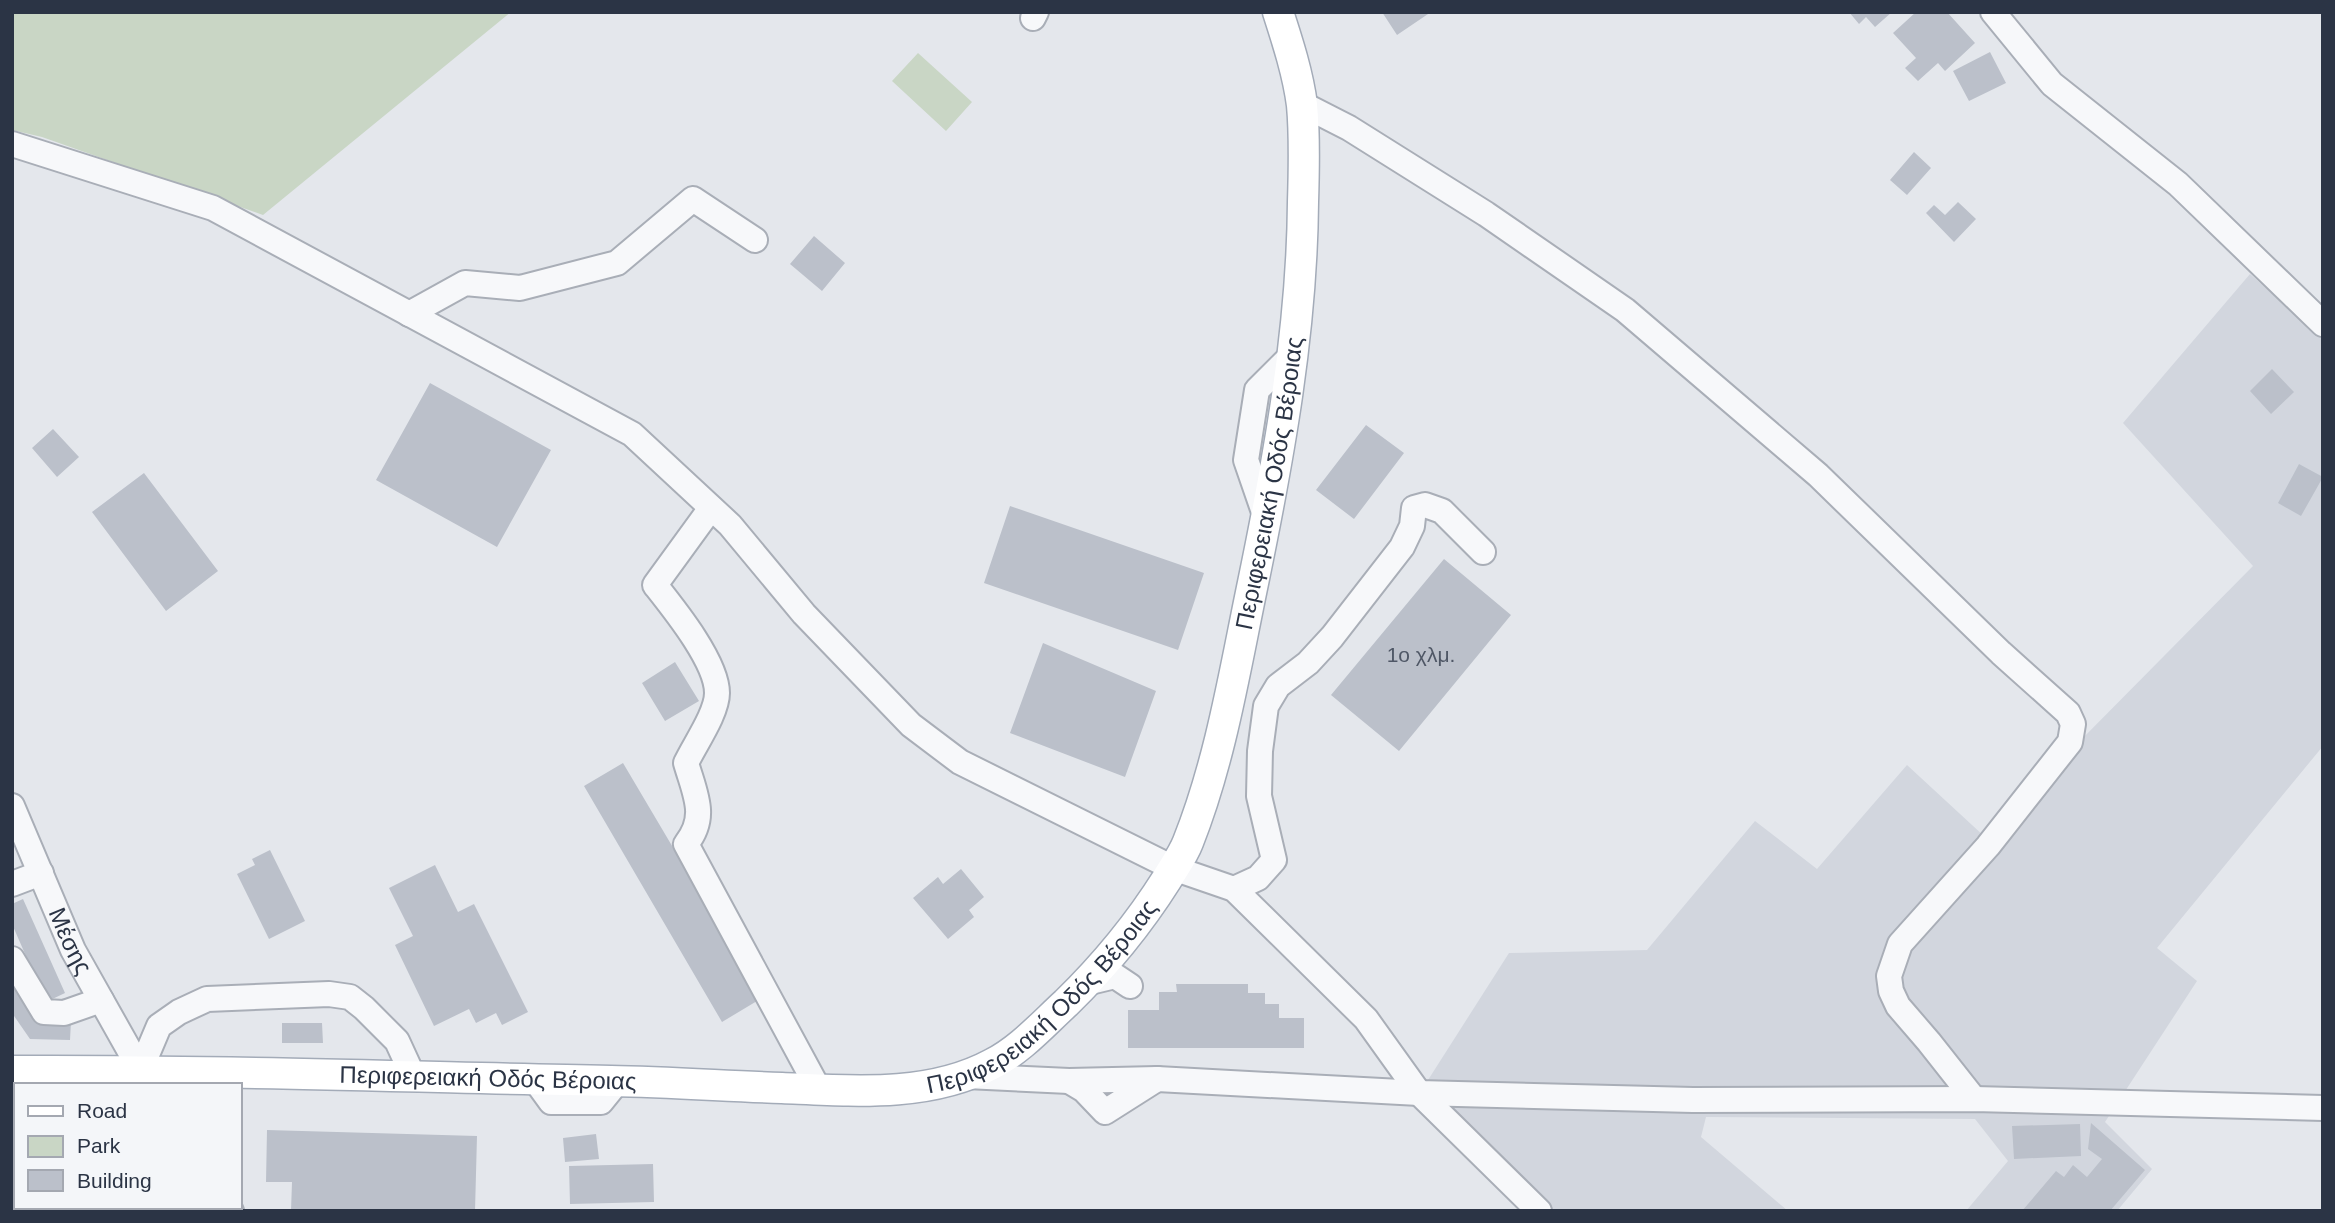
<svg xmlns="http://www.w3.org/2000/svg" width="2335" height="1223" font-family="Helvetica,sans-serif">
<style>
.built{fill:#d2d6de}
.green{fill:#c9d6c5}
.building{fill:#bbc0ca}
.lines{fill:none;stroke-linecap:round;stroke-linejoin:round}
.minor-casing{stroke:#a9aeb7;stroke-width:28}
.major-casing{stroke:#a3abb8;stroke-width:33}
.minor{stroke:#f7f8fa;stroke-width:24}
.major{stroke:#fff;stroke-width:30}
.labels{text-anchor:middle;stroke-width:5;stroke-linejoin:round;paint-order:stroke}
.number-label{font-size:21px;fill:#4f5766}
.street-label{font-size:24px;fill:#2b3445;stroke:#f4f6f9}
</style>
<rect width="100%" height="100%" fill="#e4e7ec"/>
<path class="built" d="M 2250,274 L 2323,340 L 2323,746 L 2157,948 L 2197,981 L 2105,1122 L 2152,1169 L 2117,1211 L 1966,1211 L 2008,1161 L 1975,1119 L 1706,1117 L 1701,1137 L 1788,1211 L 1522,1211 L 1414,1102 L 1509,953 L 1647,950 L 1755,821 L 1817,869 L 1907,765 L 1985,837 L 2253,566 L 2123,423 Z"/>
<path class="green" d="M 12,12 L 511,12 L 263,215 L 42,137 L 12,130 Z
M 918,53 L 972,102 L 946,131 L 892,81 Z"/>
<path class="building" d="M 1382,12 L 1431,12 L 1397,35 Z
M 1849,12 L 1892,12 L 1875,27 L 1866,17 L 1859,24 Z
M 1916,12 L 1947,12 L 1975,43 L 1945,71 L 1938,63 L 1918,81 L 1905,68 L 1916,58 L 1893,33 Z
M 1990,52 L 2006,83 L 1969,101 L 1953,71 Z
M 1914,152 L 1931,168 L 1907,195 L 1890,180 Z
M 1958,202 L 1976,219 L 1954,242 L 1926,213 L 1934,205 L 1945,215 Z
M 814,236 L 845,263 L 822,291 L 790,264 Z
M 2272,369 L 2294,392 L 2271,414 L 2250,391 Z
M 430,383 L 551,450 L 497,547 L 376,480 Z
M 1366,425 L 1404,453 L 1354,519 L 1316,490 Z
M 53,429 L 79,457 L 57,477 L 32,448 Z
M 2299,464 L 2323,477 L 2301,516 L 2278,503 Z
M 144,473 L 218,571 L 166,611 L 92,512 Z
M 1010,506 L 1204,573 L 1178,650 L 984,583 Z
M 1444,559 L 1511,615 L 1399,751 L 1331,695 Z
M 1043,643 L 1156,691 L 1125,777 L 1010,733 Z
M 675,662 L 699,701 L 665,721 L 642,683 Z
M 623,763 L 762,998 L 722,1022 L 584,786 Z
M 270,850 L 305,921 L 269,939 L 237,874 L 255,865 L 252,859 Z
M 435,865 L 458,912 L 474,904 L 528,1012 L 502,1025 L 496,1013 L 476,1023 L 469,1009 L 434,1026 L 395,945 L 413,936 L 389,888 Z
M 961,869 L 984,897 L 969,910 L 974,917 L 948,939 L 913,898 L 938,877 L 943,884 Z
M 23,899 L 65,993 L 46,1002 L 12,924 L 12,904 Z
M 12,976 L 71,1021 L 70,1040 L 30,1039 L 12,1013 Z
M 1176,984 L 1248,984 L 1248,993 L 1265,993 L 1265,1004 L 1279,1004 L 1279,1018 L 1304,1018 L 1304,1048 L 1128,1048 L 1128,1010 L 1159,1010 L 1159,992 L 1177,992 Z
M 282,1023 L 322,1023 L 323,1043 L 282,1043 Z
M 2091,1123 L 2145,1170 L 2110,1211 L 2022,1211 L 2056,1171 L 2064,1177 L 2073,1165 L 2087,1177 L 2102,1159 L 2088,1149 Z
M 2080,1124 L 2081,1156 L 2014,1159 L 2012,1126 Z
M 267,1130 L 477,1136 L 475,1211 L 291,1211 L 292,1182 L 266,1182 Z
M 596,1134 L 599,1159 L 565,1162 L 563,1138 Z
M 653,1164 L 654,1202 L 570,1204 L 569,1166 Z"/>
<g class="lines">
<g class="minor-casing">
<g id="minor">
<path d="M 1993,12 L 2052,84 L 2178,184 L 2323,324"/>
<path d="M 1033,18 L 1036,12"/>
<path d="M 1302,104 L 1349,128 L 1486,214 L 1625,310 L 1818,475 L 2001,653 L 2068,713 L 2073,724 L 2070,742 L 1988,846 L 1900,944 L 1889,976 L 1891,991 L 1898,1006 L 1929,1042 L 1974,1099"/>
<path d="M 12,144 L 213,208 L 632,434 L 730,525 L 804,614 L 911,725 L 960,762 L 1173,868 L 1234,889 L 1366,1019 L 1419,1093 L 1539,1211"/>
<path d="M 409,314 L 465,283 L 520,288 L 617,263 L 693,199 L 755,240"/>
<path d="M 711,508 L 655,585 C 674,609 717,662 717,693 C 717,713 695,744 686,763 C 695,794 708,817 686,844 L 819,1090"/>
<path d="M 1266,518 L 1246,460 L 1257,390 L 1292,355"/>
<path id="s1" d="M 12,806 L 73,950 L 145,1078"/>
<path d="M 12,884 L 41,873"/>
<path d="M 1234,889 L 1258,878 L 1274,860 L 1259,796 L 1260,751 L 1266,706 L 1278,686 L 1308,663 L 1332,637 L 1402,547 L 1412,526 L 1414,508 L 1425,505 L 1442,511 L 1483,552"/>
<path d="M 12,959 L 44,1012 L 64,1013 L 101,1000"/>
<path d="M 1086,983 L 1115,976 L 1130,986"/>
<path d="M 140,1071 L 159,1026 L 179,1012 L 207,999 L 329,994 L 350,997 L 364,1008 L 397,1041 L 414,1078"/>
<path d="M 966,1076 L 1069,1081 L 1157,1079 L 1419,1093 L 1693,1100 L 1974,1099 L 2323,1108"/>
<path d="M 535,1080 L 551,1102 L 601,1102 L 618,1081"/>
<path d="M 1069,1081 L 1084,1090 L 1105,1112 L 1157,1079"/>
<path d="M 12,1110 L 16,1110"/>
<path d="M 12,1167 L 16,1167"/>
<path d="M 229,1207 L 231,1211"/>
</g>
</g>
<g class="major-casing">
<g id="major">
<path id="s2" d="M 12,1071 C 212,1070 412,1077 611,1081 C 668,1082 725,1086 782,1088 C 851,1091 929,1098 992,1064 C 1020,1050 1043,1024 1066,1003 C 1105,965 1138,925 1167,879 C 1174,867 1183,855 1188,842 C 1221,759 1235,669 1253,583 C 1279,457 1302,330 1303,202 C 1304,170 1305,137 1302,105 C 1298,74 1288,43 1278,12"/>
</g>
</g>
<use href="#minor" class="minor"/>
<use href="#major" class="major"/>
</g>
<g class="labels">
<g class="number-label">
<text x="1421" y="662">1ο χλμ.</text>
</g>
<g class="street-label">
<text dy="8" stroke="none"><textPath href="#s2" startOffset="1652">Περιφερειακή Οδός Βέροιας</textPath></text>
<text dy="8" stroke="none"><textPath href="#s1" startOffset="147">Μέσης</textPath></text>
<text dy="8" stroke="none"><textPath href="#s2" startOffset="1064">Περιφερειακή Οδός Βέροιας</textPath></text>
<text dy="8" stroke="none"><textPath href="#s2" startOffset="476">Περιφερειακή Οδός Βέροιας</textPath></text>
</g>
</g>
<rect width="2335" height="1223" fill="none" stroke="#2b3445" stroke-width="28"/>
<rect x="14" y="1083" width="228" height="126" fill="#f4f6f9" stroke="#a4a8b1" stroke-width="2"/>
<rect x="28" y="1106" width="35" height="10" fill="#ffffff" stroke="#a4a8b1" stroke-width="2"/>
<text x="77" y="1118" font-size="21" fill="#2b3445">Road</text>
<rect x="28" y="1136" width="35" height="21" fill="#c9d6c5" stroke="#a4a8b1" stroke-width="2"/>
<text x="77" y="1153" font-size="21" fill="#2b3445">Park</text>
<rect x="28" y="1170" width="35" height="21" fill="#bbc0ca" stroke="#a4a8b1" stroke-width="2"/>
<text x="77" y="1188" font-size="21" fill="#2b3445">Building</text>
</svg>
